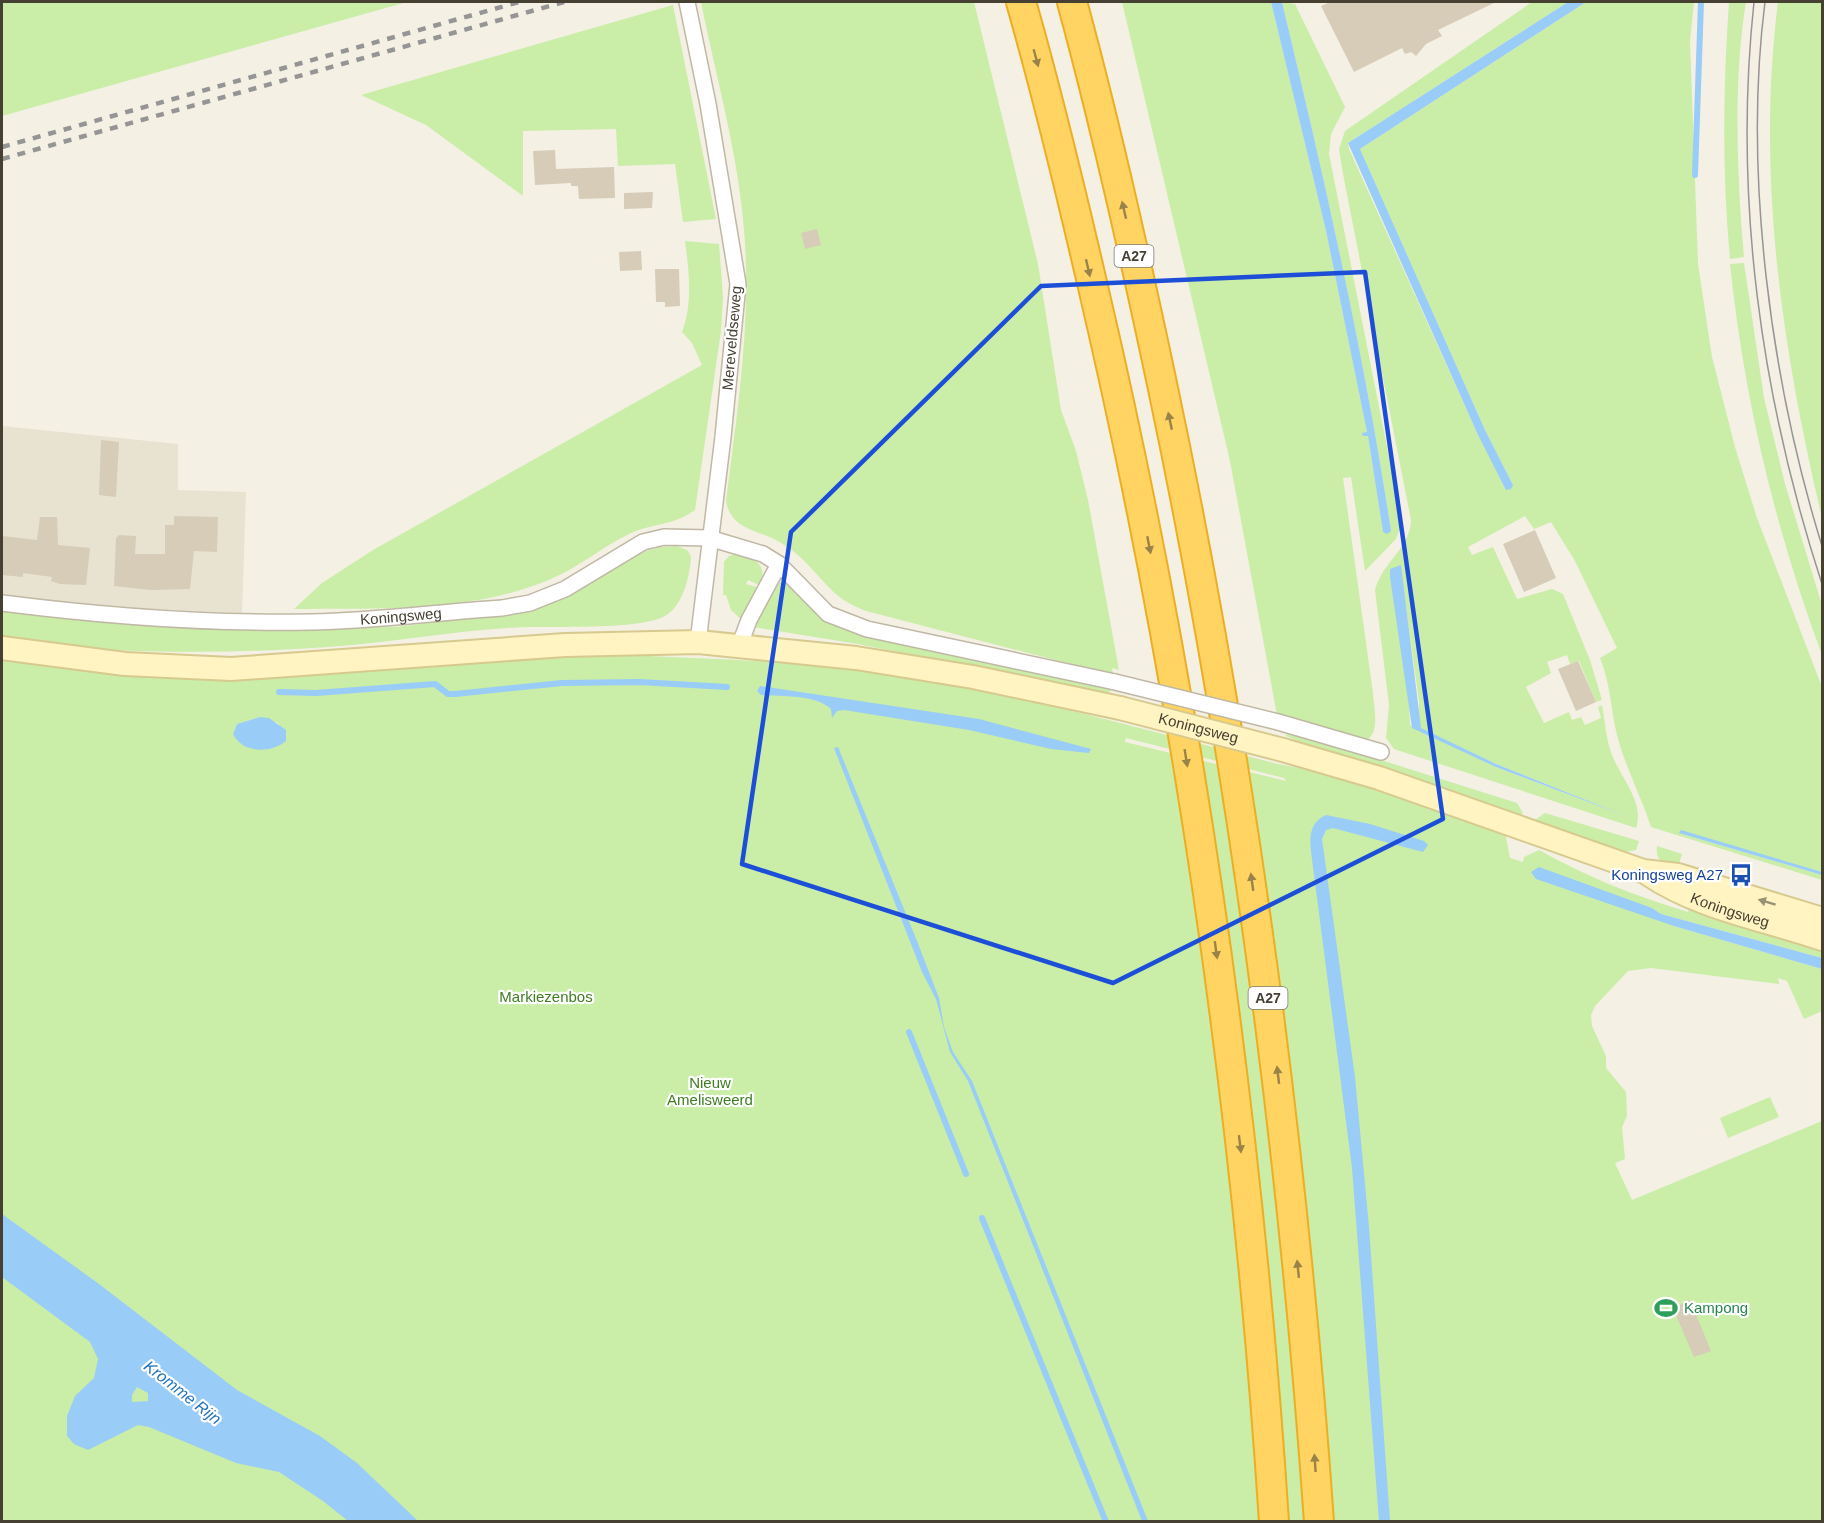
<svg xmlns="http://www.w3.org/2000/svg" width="1824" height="1523" font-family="Arial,sans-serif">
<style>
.residential{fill:#e8e2d1}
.green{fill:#caeda8;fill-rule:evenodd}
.water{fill:#99ccf7;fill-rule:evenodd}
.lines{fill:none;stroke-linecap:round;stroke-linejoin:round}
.stream{stroke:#99ccf7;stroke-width:6}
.building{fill:#d6ccb8}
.minor-casing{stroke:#c0b8a5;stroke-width:18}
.secondary-casing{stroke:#d8c98e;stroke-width:26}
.motorway-casing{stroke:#edae24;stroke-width:32}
.minor{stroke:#fff;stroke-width:15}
.secondary{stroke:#fff4c2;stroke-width:22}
.motorway{stroke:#ffd463;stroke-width:28}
.tram{stroke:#959595;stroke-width:1.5}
.rail{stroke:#959595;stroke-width:4.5;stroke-dasharray:8 8;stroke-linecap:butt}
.minor-bridge-casing{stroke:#c0b8a5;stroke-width:18;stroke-linecap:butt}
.secondary-bridge-casing{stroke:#d8c98e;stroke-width:26;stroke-linecap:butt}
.minor-bridge{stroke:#fff;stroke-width:15}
.secondary-bridge{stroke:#fff4c2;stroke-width:22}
.oneway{fill:#998349}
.oneway2{fill:#999173}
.marked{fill:none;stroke:#1d4ed8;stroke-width:4.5;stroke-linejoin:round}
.labels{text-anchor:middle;stroke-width:4.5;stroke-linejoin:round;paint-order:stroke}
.shield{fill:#fff;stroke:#7e7970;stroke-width:1.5}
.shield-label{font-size:14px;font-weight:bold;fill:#464033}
.street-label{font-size:15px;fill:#464033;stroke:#fff}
.transit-label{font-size:15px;fill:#164399;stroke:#fff;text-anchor:end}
.park-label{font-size:15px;fill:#3f7d21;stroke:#fff}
.leisure-label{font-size:15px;fill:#27864d;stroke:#fff;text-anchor:start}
.water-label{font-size:16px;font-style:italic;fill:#2273bc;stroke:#fff}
</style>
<rect width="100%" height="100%" fill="#f4f0e4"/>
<path class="residential" d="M 2,426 L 178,444 L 178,490 L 246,492 L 242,613 L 87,606 L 2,595 Z"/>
<path class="green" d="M 2,2 L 407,2 L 2,116 Z
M 701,2 L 974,2 L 1038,264 L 1061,410 L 1076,451 L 1088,500 L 1119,670 L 1112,668 L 1113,675 L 866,611 C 856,607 845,602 837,595 C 817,577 807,559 783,544 C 760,529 733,532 726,502 C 737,411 752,322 744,230 C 738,153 716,77 701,2 Z
M 1122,2 L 1271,2 L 1326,231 L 1367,432 L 1363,433 L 1368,436 L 1383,531 L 1391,531 C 1364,352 1324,177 1282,2 L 1295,4 L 1345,107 L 1331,134 L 1329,154 L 1402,523 L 1396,539 L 1365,571 L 1351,477 L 1343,478 L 1373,693 C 1374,707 1380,731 1367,740 L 1277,715 L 1230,461 Z
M 1532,2 L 1568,2 L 1348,143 L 1349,149 L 1478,435 L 1513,485 L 1485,430 L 1360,149 L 1586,2 L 1694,2 L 1690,41 L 1698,264 L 1712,357 L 1735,447 L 1757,518 L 1822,687 L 1822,872 L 1679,833 L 1822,875 L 1822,880 L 1651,827 C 1640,793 1622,761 1615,726 C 1610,701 1610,683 1600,658 L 1617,648 L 1575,561 L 1551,522 L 1534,529 L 1525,516 L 1468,547 L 1472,555 L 1493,547 L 1517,599 L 1552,589 L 1563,594 L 1590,660 L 1602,700 L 1596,702 L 1579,661 L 1570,664 L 1567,655 L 1547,662 L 1551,673 L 1526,687 L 1544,723 L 1569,712 L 1572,720 L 1581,717 L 1585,725 L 1601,718 L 1598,707 L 1602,705 C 1605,721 1606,740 1612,755 C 1621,778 1645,803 1636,828 L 1394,749 L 1386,738 L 1389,705 L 1375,590 C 1382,562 1410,549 1411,520 L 1343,174 L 1339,149 L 1345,131 ZM 1400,565 L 1419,701 L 1419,728 L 1496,764 L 1626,816 L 1496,767 L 1410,725 Z
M 1729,2 L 1746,2 C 1733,80 1737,178 1744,257 L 1730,259 C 1722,172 1723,88 1729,2 Z
M 1778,2 L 1822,2 L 1822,518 C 1782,348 1756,176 1778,2 Z
M 673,5 L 716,219 L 683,222 L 675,164 L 618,166 L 616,129 L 523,131 L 523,196 L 426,125 L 361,95 Z
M 685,241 L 719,244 L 723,297 L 721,331 L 695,510 C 672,526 654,523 631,533 C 603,546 580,567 551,579 C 471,613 379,608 294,609 L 322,583 L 373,550 L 702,365 L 692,343 L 682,332 C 693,303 689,271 685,241 Z
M 1744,263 L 1764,398 L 1785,484 L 1822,605 L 1822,655 C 1775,529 1744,398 1730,264 Z
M 677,546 L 687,550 L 691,556 C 690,574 684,607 663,617 C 632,631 547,625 507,628 C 447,632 387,643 327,647 C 217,655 111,653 2,642 L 2,609 L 256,628 L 397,627 L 528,610 L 637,554 L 660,547 Z
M 738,554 C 757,559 767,565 761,586 L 748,580 L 746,584 L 760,588 L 743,621 L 731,610 L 726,595 L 723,595 L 724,562 L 729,556 Z
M 786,580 L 814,607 L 1111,690 L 1110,692 L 1090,691 L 858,644 L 753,627 L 774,585 Z
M 625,655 C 722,659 819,662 915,678 C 1038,699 1158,733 1278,764 L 1325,773 L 1505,832 L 1510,858 L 1523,862 L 1524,857 L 1539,850 C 1587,877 1635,896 1688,912 L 1690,907 L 1822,948 L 1822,958 L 1661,914 L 1652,908 L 1612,895 L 1677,927 L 1822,969 L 1822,1011 L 1804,1019 L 1787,981 L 1778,978 L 1779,984 L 1651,968 L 1628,971 L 1595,1006 L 1591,1015 L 1592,1026 L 1606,1056 L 1606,1068 L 1626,1092 L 1627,1116 L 1622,1127 L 1625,1159 L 1615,1163 L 1632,1200 L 1822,1121 L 1822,1521 L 2,1521 L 2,660 ZM 260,717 L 278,723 L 287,735 L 233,734 L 237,724 ZM 1126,738 L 1284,778 L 1286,781 L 1125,742 Z
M 1287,733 L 1346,749 L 1517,803 L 1523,813 L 1521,815 L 1399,773 L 1312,747 L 1286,736 Z
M 1545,813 L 1639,841 L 1636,850 L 1626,852 L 1535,820 Z
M 1657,846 L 1682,854 L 1677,870 C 1665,866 1655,861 1657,846 Z
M 1770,1097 L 1779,1117 L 1728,1138 L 1720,1118 Z"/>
<path class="water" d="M 1271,2 L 1282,2 C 1324,177 1364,352 1391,531 L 1387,534 L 1383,532 L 1368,436 L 1363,436 L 1362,433 L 1367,432 L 1326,231 Z
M 1568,2 L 1586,2 L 1360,149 L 1485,430 L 1513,485 L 1511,489 L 1506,490 L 1478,435 L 1348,143 Z
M 1401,565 L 1421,728 L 1496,764 L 1626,816 L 1496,767 L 1412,728 L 1390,577 L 1390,569 Z
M 760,686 L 979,719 L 1091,749 L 1089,753 L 1051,749 L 969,730 L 844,710 L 837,711 L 832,718 L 831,709 C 815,694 781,697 761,695 L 757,691 Z
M 260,717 L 269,718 L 286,730 L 286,741 C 270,754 242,753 233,734 L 237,724 Z
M 838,747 L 917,941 L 939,998 L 944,1027 L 953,1052 L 972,1081 L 1148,1521 L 1142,1521 L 968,1081 L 950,1052 L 936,999 L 922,972 L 834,748 Z
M 1326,815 L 1370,824 L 1424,841 L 1428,845 L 1423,852 L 1333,828 L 1326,830 L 1322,839 L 1355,1077 L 1369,1227 L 1390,1521 L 1379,1521 L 1352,1168 L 1313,867 C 1311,848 1304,825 1326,815 Z
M 1681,830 L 1822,872 L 1822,875 L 1679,833 Z
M 1539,867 L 1652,908 L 1661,914 L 1822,958 L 1822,969 L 1677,927 L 1536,879 L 1531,872 Z
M 2,1214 L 99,1284 L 237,1390 L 320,1436 L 357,1463 L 418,1521 L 348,1521 L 323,1501 L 279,1472 L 236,1463 L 149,1427 L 138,1425 L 88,1450 L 74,1444 L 67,1436 L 67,1416 L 75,1396 L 94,1378 L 98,1359 L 90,1342 L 2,1277 ZM 137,1387 L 148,1393 L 148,1401 L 132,1402 L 132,1395 Z"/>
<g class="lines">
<path class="stream" d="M 1695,175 L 1701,2
M 279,692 L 316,693 L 435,684 L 448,694 L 455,694 L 562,683 L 639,682 L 727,687
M 909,1032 L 966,1174
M 982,1218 L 1106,1522"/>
</g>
<path class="building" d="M 1330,2 L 1496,2 L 1438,30 L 1442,36 L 1426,44 L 1416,56 L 1411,52 L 1405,54 L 1402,48 L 1354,72 L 1321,6 Z
M 555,150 L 556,169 L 614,167 L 615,198 L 579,199 L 578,186 L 571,186 L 571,183 L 535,185 L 533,151 Z
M 653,192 L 652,208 L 624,209 L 624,193 Z
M 817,229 L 821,245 L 805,249 L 801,233 Z
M 641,251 L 642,270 L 620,271 L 619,252 Z
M 655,269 L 679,269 L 680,306 L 665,307 L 665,302 L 656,302 Z
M 101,440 L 119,442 L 116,497 L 99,495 Z
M 174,516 L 218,517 L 217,552 L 194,551 L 190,589 L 150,590 L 114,586 L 116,538 L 119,535 L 136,536 L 135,554 L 165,554 L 165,525 L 174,525 Z
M 40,517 L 57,517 L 58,545 L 90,548 L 86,585 L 60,584 L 51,581 L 52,577 L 23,573 L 23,577 L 2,575 L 2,536 L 37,540 Z
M 1535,530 L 1556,578 L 1524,592 L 1503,544 Z
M 1578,661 L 1596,702 L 1576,711 L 1558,669 Z
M 1690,1300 L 1711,1351 L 1694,1357 L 1673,1308 Z"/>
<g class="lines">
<g class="minor-casing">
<g id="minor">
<path d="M 687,2 L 708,104 L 738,284 L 723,437 L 698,642"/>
<path id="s1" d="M 2,603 C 104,616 207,624 311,622 C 375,621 439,612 502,608 L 530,603 L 565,589 L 643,542 L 664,537 L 709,538 L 763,554 L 779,564 L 828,614 L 867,629 L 1115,682"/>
<path d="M 740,644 L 749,620 L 779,564"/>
<path d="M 1278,722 L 1381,752"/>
</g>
</g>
<g class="secondary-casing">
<g id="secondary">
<path d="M 2,648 L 125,664 L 231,669 L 565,645 L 698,642 L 856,658 L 973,677 L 1120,708"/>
<path d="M 1283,750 L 1379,778 L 1643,871 L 1678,875 L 1822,919"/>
<path id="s2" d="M 1648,874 C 1700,909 1764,919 1822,939"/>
</g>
</g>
<g class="motorway-casing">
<path id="motorway" d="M 1021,2 C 1048,96 1071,192 1093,287 C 1188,692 1247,1107 1274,1522
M 1072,2 C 1106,126 1134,252 1161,379 C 1241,756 1292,1137 1319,1522"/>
</g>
<use href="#minor" class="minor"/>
<use href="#secondary" class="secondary"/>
<use href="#motorway" class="motorway"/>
<path class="tram" d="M 1754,2 C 1733,198 1761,397 1822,584
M 1765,2 C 1743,174 1771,381 1822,546"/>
<path class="rail" d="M 2,147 L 519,2
M 2,159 L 564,2"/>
<g class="minor-bridge-casing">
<path id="minor-bridge" d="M 1115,682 L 1278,722"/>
</g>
<g class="secondary-bridge-casing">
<g id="secondary-bridge">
<path id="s3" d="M 1120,708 L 1283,750"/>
</g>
</g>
<use href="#minor-bridge" class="minor-bridge"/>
<use href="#secondary-bridge" class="secondary-bridge"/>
</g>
<defs><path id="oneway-solid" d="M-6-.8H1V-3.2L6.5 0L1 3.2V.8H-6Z" transform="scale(1.5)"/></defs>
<g class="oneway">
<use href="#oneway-solid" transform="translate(1036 58) rotate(75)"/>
<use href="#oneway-solid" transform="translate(1124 210) rotate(-103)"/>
<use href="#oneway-solid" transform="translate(1088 268) rotate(77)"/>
<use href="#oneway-solid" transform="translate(1170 421) rotate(-102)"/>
<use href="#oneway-solid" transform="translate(1149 545) rotate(79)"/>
<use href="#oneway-solid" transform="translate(1186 758) rotate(81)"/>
<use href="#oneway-solid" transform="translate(1252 882) rotate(-98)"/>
<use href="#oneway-solid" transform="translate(1216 950) rotate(82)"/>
<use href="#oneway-solid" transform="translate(1278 1075) rotate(-97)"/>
<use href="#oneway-solid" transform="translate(1240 1144) rotate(83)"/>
<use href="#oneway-solid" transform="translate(1298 1269) rotate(-96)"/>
<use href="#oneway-solid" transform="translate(1315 1463) rotate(-94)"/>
</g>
<use class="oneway2" href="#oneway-solid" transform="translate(1767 902) rotate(-163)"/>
<path class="marked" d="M 1365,272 L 1443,819 L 1113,983 L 742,864 L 791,532 L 1041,286 Z"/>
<defs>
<g id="bus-bare" transform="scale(1.8)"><path d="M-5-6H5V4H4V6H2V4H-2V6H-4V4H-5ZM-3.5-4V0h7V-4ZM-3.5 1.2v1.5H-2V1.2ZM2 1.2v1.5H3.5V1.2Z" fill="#1a4fb4" stroke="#fff" stroke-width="2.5" paint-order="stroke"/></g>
<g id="stadium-bare" transform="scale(1.8)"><path d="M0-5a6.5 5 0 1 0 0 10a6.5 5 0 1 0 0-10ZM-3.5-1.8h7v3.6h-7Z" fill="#2e9e5b" stroke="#fff" stroke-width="2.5" paint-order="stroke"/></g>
</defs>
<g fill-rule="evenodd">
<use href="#bus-bare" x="1741" y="875"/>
<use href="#stadium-bare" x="1666" y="1308"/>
</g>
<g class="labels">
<g class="shield">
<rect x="1114.5" y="245" width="39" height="22" rx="4.5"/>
<rect x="1248.5" y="987" width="39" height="22" rx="4.5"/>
</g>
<g class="shield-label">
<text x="1134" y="261">A27</text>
<text x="1268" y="1003">A27</text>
</g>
<g class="street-label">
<text transform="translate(732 338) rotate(-85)" y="5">Mereveldseweg</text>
<text dy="5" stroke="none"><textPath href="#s1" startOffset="400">Koningsweg</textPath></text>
<text dy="5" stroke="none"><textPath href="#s3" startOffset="81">Koningsweg</textPath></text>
<text dy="5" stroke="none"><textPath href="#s2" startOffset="90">Koningsweg</textPath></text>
</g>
<g class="transit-label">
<text x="1723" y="880">Koningsweg A27</text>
</g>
<g class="park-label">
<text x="546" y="1002">Markiezenbos</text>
<text x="710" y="1088">Nieuw<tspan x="710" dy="17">Amelisweerd</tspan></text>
</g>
<g class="leisure-label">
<text x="1684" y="1313">Kampong</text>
</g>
<g class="water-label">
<text transform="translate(183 1392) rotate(38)" y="6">Kromme Rijn</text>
</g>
</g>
<rect width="1824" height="1523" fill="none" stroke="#464033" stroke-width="6"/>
</svg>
